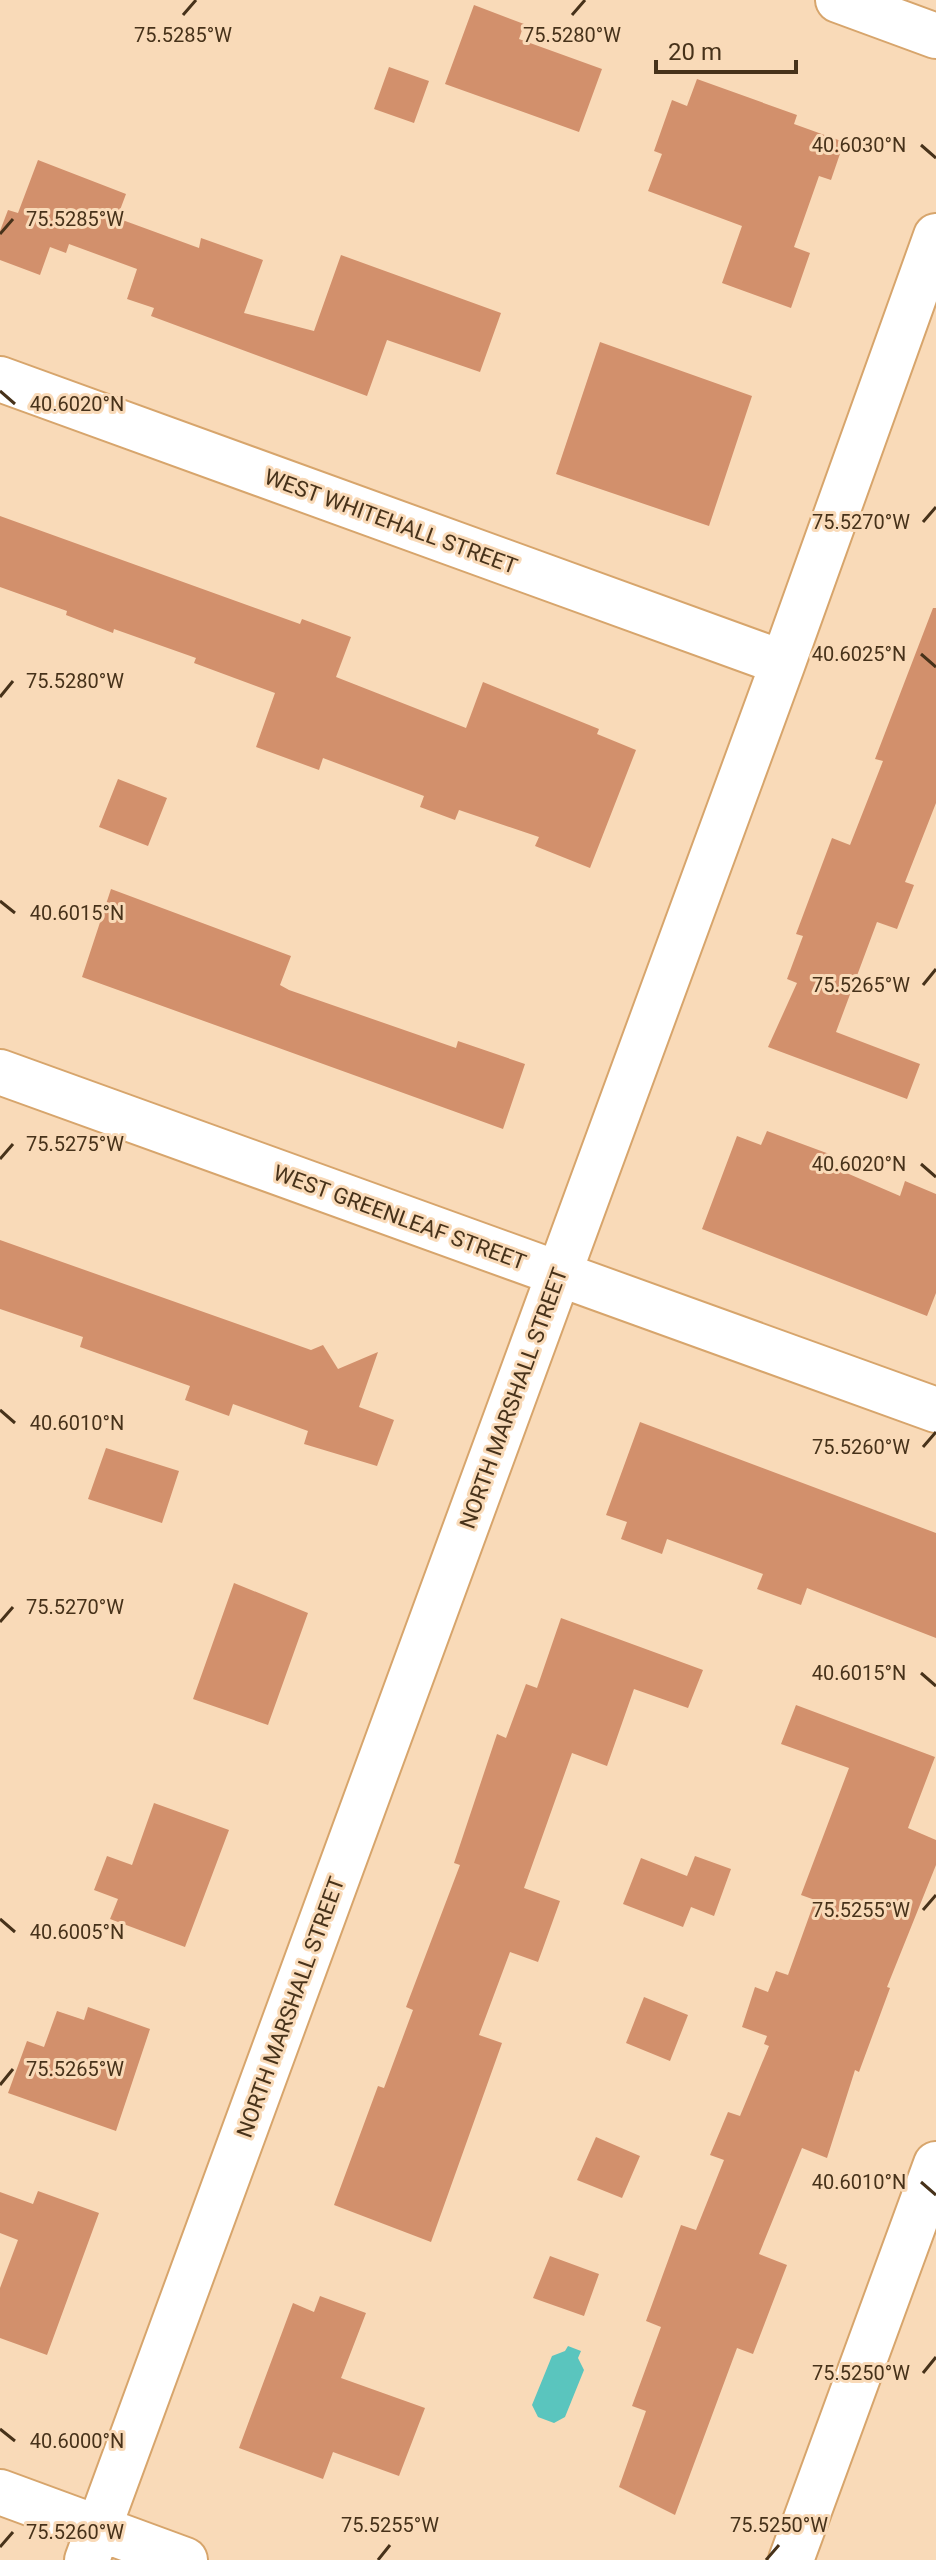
<svg xmlns="http://www.w3.org/2000/svg" width="936" height="2560" font-family="Roboto,sans-serif">
<style>
.water{fill:#5ac5be}
.building{fill:#d2906c}
.lines{fill:none;stroke-linecap:round;stroke-linejoin:round}
.minor-casing{stroke:#d7a56c;stroke-width:48}
.minor{stroke:#fff;stroke-width:44}
.ticks{fill:none;stroke:#47321a;stroke-width:3}
.labels{text-anchor:middle;stroke-width:6;stroke-linejoin:round;paint-order:stroke}
.street-label{font-size:22px;fill:#47321a;stroke:#f9dab8}
.ticks-label{font-size:20px;text-anchor:middle;fill:#47321a;stroke:#f9dab8;stroke-width:6;stroke-linejoin:round;paint-order:stroke}
</style>
<rect width="100%" height="100%" fill="#f9dab8"/>
<path class="water" d="M 568,2346 L 581,2351 L 578,2358 L 584,2370 L 565,2417 L 554,2423 L 538,2417 L 532,2405 L 552,2356 L 565,2351 Z"/>
<path class="building" d="M 474,5 L 524,24 L 519,39 L 602,69 L 579,132 L 445,84 Z
M 389,67 L 429,81 L 414,123 L 374,109 Z
M 697,79 L 797,115 L 794,124 L 844,142 L 831,180 L 819,176 L 794,247 L 810,253 L 791,308 L 722,283 L 742,226 L 648,191 L 662,154 L 654,151 L 672,100 L 687,106 Z
M 38,160 L 126,194 L 117,218 L 199,248 L 201,238 L 263,260 L 244,313 L 314,331 L 341,255 L 501,313 L 480,372 L 387,340 L 367,396 L 151,316 L 154,308 L 127,299 L 137,269 L 69,244 L 66,253 L 50,247 L 40,275 L 0,260 L 0,231 L 8,210 L 18,213 Z
M 600,342 L 752,396 L 709,526 L 556,474 Z
M 0,516 L 300,624 L 302,619 L 351,637 L 336,677 L 466,728 L 483,682 L 599,729 L 597,734 L 636,750 L 590,868 L 535,846 L 539,837 L 459,810 L 455,820 L 420,807 L 424,796 L 323,758 L 319,770 L 256,747 L 275,693 L 194,663 L 196,658 L 114,629 L 113,633 L 66,615 L 67,611 L 0,587 Z
M 933,608 L 936,608 L 936,803 L 905,882 L 914,885 L 897,929 L 877,922 L 836,1032 L 920,1064 L 907,1099 L 768,1047 L 797,983 L 787,979 L 803,936 L 796,934 L 832,838 L 850,845 L 883,761 L 875,759 Z
M 118,779 L 167,798 L 148,846 L 99,827 Z
M 111,889 L 291,956 L 280,985 L 289,990 L 456,1048 L 458,1041 L 525,1064 L 503,1129 L 82,977 Z
M 767,1131 L 832,1155 L 828,1165 L 900,1196 L 905,1181 L 936,1194 L 936,1293 L 927,1316 L 702,1229 L 737,1136 L 761,1145 Z
M 0,1240 L 311,1350 L 323,1345 L 338,1369 L 378,1352 L 359,1407 L 394,1420 L 377,1466 L 304,1444 L 308,1431 L 233,1404 L 229,1416 L 185,1400 L 190,1386 L 80,1347 L 83,1337 L 0,1309 Z
M 640,1422 L 936,1533 L 936,1638 L 807,1588 L 801,1605 L 757,1589 L 763,1574 L 667,1539 L 662,1554 L 621,1539 L 627,1522 L 606,1515 Z
M 106,1448 L 179,1471 L 162,1523 L 88,1499 Z
M 234,1583 L 308,1613 L 268,1725 L 193,1699 Z
M 561,1618 L 703,1670 L 688,1708 L 634,1689 L 607,1766 L 572,1753 L 524,1888 L 560,1901 L 538,1962 L 510,1952 L 479,2035 L 502,2043 L 431,2242 L 334,2205 L 378,2086 L 384,2088 L 413,2010 L 406,2007 L 460,1865 L 454,1863 L 497,1734 L 506,1738 L 526,1684 L 537,1688 Z
M 796,1705 L 935,1757 L 908,1828 L 936,1840 L 936,1865 L 887,1987 L 890,1988 L 859,2072 L 855,2070 L 827,2158 L 802,2148 L 759,2254 L 787,2265 L 753,2354 L 737,2348 L 675,2515 L 619,2487 L 646,2411 L 632,2406 L 661,2327 L 646,2321 L 681,2225 L 696,2230 L 724,2160 L 710,2155 L 728,2112 L 740,2116 L 769,2046 L 764,2044 L 767,2036 L 742,2027 L 755,1987 L 768,1992 L 776,1971 L 788,1975 L 815,1900 L 801,1895 L 849,1768 L 781,1744 Z
M 154,1803 L 229,1830 L 185,1947 L 110,1919 L 118,1899 L 94,1890 L 107,1856 L 132,1865 Z
M 695,1856 L 731,1869 L 714,1916 L 691,1907 L 683,1927 L 623,1904 L 641,1858 L 687,1876 Z
M 644,1997 L 688,2015 L 670,2061 L 626,2043 Z
M 88,2007 L 150,2029 L 116,2131 L 8,2093 L 27,2041 L 44,2047 L 57,2011 L 84,2020 Z
M 596,2137 L 640,2156 L 622,2198 L 577,2180 Z
M 38,2191 L 99,2213 L 47,2355 L 0,2338 L 0,2288 L 18,2240 L 0,2233 L 0,2192 L 33,2204 Z
M 550,2256 L 599,2274 L 584,2316 L 533,2298 Z
M 320,2296 L 366,2313 L 341,2378 L 425,2408 L 399,2476 L 333,2452 L 323,2479 L 239,2448 L 293,2303 L 314,2312 Z"/>
<g class="lines">
<g class="minor-casing">
<path id="minor" d="M 838,0 L 936,36
M 0,379 L 783,663
M 0,1072 L 936,1410
M 0,2492 L 185,2560
M 87,2560 L 783,663 L 936,236
M 791,2560 L 936,2164"/>
</g>
<use href="#minor" class="minor"/>
</g>
<path class="ticks" d="M 183,15 L 196,0M 572,15 L 585,0M 921,145 L 936,158M 0,234 L 13,219M 0,391 L 15,404M 923,522 L 936,507M 921,654 L 936,667M 0,697 L 13,681M 0,901 L 15,913M 923,985 L 936,969M 0,1159 L 13,1144M 921,1164 L 936,1177M 0,1410 L 15,1423M 923,1447 L 936,1432M 0,1622 L 13,1607M 921,1673 L 936,1686M 923,1910 L 936,1895M 0,1919 L 15,1932M 0,2085 L 13,2069M 921,2182 L 936,2195M 923,2373 L 936,2357M 0,2429 L 15,2441M 0,2547 L 13,2532M 378,2560 L 390,2545M 766,2560 L 779,2545"/>
<g class="labels">
<g class="street-label">
<text transform="translate(391 521) rotate(20)" y="8">WEST WHITEHALL STREET</text>
<text transform="translate(400 1217) rotate(20)" y="8">WEST GREENLEAF STREET</text>
<text transform="translate(513 1398) rotate(-70)" y="8">NORTH MARSHALL STREET</text>
<text transform="translate(290 2007) rotate(-70)" y="8">NORTH MARSHALL STREET</text>
</g>
</g>
<g class="ticks-label">
<text x="183" y="42">75.5285°W</text>
<text x="572" y="42">75.5280°W</text>
<text x="859" y="152">40.6030°N</text>
<text x="75" y="226">75.5285°W</text>
<text x="77" y="411">40.6020°N</text>
<text x="861" y="529">75.5270°W</text>
<text x="859" y="661">40.6025°N</text>
<text x="75" y="688">75.5280°W</text>
<text x="77" y="920">40.6015°N</text>
<text x="861" y="992">75.5265°W</text>
<text x="75" y="1151">75.5275°W</text>
<text x="859" y="1171">40.6020°N</text>
<text x="77" y="1430">40.6010°N</text>
<text x="861" y="1454">75.5260°W</text>
<text x="75" y="1614">75.5270°W</text>
<text x="859" y="1680">40.6015°N</text>
<text x="861" y="1917">75.5255°W</text>
<text x="77" y="1939">40.6005°N</text>
<text x="75" y="2076">75.5265°W</text>
<text x="859" y="2189">40.6010°N</text>
<text x="861" y="2380">75.5250°W</text>
<text x="77" y="2448">40.6000°N</text>
<text x="390" y="2532">75.5255°W</text>
<text x="779" y="2532">75.5250°W</text>
<text x="75" y="2539">75.5260°W</text>
</g>
<path d="M656 60v12h140v-12" fill="none" stroke="#47321a" stroke-width="4"/>
<text x="668" y="60" font-size="24" fill="#47321a" stroke="#f9dab8" stroke-width="6" paint-order="stroke">20 m</text>
</svg>
